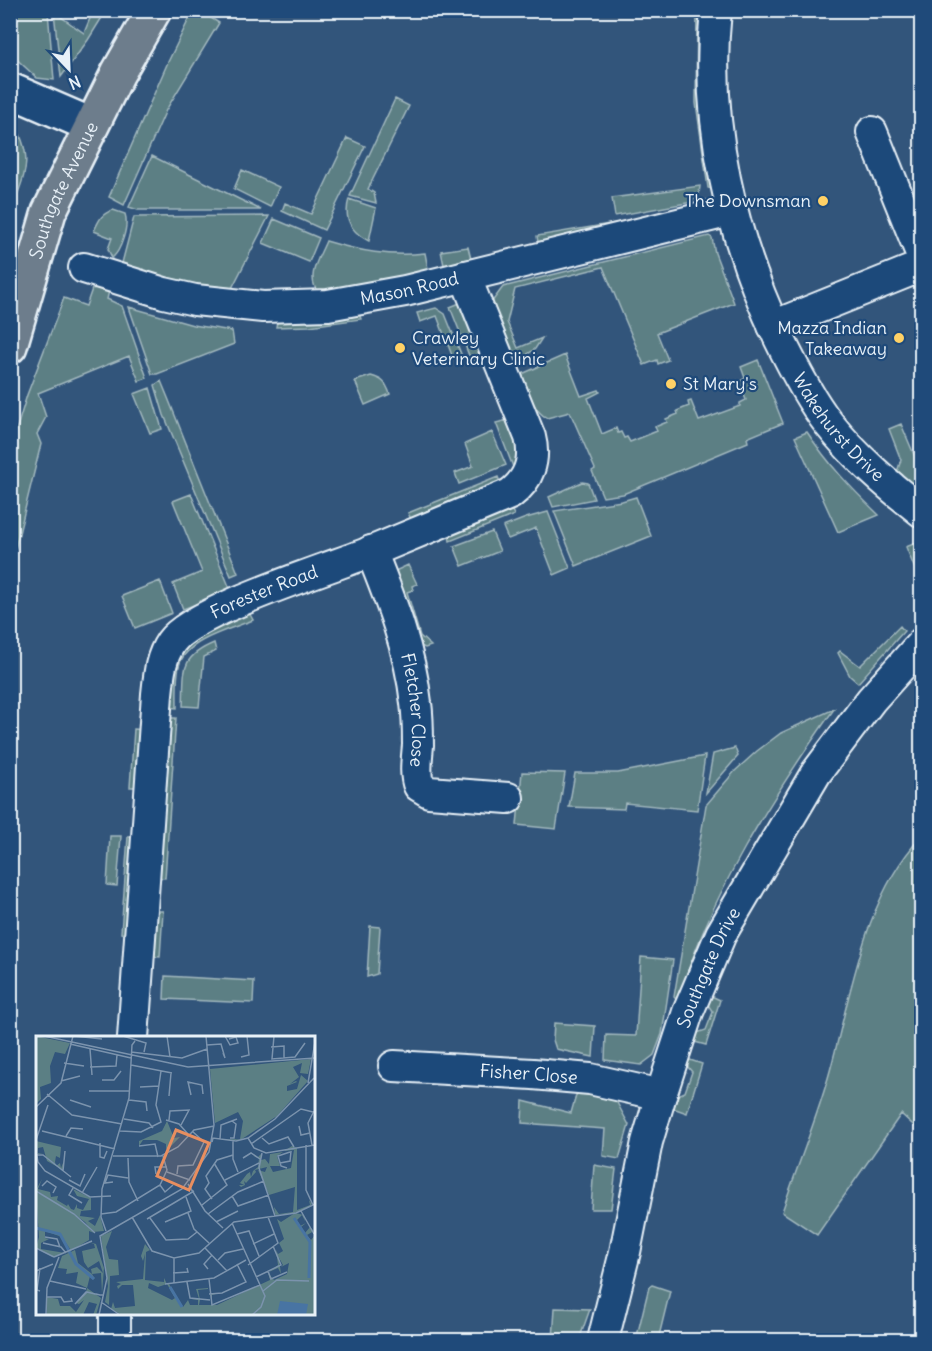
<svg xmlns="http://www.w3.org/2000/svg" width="932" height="1351" font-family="Delius,sans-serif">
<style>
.green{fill:#5b7f84;stroke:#a2b8be;stroke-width:1.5}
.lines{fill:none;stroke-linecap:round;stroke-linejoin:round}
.minor-casing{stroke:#e8f1f8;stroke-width:34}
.tertiary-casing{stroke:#e8f1f8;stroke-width:38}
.primary-casing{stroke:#e8f1f8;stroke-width:38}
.minor{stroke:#1f4a7a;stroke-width:30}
.tertiary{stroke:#1f4a7a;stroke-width:33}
.primary{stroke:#6d7d8c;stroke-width:33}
.poi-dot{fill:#ffd166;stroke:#1f4a7a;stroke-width:2}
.labels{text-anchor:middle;stroke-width:4.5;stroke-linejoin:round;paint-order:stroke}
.street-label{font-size:18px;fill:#e8f1f8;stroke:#1f4a7a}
.poi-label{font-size:18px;fill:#e8f1f8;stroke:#1f4a7a;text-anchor:end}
.inset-river{fill:none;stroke:#4874a3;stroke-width:3}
.inset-road{fill:none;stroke:#7b93ad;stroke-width:1.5}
.view{fill:#e88e5f;fill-opacity:0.15;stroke:#e88e5f;stroke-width:3}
.inset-edge{fill:none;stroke:#e8f1f8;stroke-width:3}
</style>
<rect width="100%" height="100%" fill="#32557b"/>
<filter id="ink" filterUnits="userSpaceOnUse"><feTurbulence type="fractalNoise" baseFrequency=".0167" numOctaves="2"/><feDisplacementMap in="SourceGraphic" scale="12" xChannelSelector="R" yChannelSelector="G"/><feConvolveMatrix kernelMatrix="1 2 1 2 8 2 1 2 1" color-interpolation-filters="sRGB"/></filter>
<g filter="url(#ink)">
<path class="green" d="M 11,10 L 48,12 L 54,80 L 37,78 L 11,54 Z
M 93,11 L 106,11 L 88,40 L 61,77 L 54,12 L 84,33 Z
M 193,11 L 204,11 L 203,13 L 219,23 L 166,110 L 124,205 L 109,197 L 168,62 Z
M 697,11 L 707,11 L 717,190 L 708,188 L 696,103 Z
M 395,99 L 409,106 L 368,189 L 374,193 L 376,203 L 350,196 Z
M 11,118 C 35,157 26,172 11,211 Z
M 347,138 L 365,146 L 324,230 L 282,211 L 285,203 L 311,214 Z
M 152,156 L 261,210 L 138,210 L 129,207 Z
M 242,170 L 279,187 L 270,207 L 234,189 Z
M 700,186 L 699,194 L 692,202 L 615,216 L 612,198 Z
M 349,199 L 376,208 L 369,241 C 351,232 343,219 349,199 Z
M 113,210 L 125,214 C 129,226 121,251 112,258 L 108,249 L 112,238 L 94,231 C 99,220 101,214 113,210 Z
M 269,216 L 229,294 L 212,293 L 121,267 L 134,217 Z
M 274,219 L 319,238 L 309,262 L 263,243 Z
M 616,223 L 616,229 L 539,248 L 537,236 Z
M 709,236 L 712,238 L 715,253 L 734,303 L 657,333 L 668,360 L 658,364 L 657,360 L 644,365 L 603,267 L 515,289 L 507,322 L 518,348 L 542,338 L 535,349 L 516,362 L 491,303 L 503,287 Z
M 326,241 C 359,251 390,257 425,253 L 429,274 L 319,294 C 305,277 319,258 326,241 Z
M 468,247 L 472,263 L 445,270 L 441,251 Z
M 105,286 L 110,287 L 107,299 L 122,306 L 147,378 L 139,381 L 129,356 L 38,393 L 46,417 L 37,434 L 41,444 L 11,566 L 11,447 L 27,395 L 64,298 L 86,306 L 92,289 Z
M 465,301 L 486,354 L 472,363 L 450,307 Z
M 129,307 L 193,325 L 232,331 L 234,344 L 157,374 L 152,374 Z
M 436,308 L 445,314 L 461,354 L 453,358 L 437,316 L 420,322 L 417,313 Z
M 358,311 L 361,319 L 309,326 L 276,327 L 278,316 Z
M 565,355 L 581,396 L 599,390 L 600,392 L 588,398 L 602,434 L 616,428 L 618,433 L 621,432 L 624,438 L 627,437 L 630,442 L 657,431 L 655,427 L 667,422 L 666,419 L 678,414 L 677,411 L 689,406 L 688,402 L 691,401 L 699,421 L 740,406 L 740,403 L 746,400 L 739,382 L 745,378 L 741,367 L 758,360 L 783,423 L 747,438 L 748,442 L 623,494 L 603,497 L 592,471 L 595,469 L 570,412 L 547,418 C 532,410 528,389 522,374 Z
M 371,376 C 383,379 386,383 390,394 L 365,405 L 355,381 Z
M 161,381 L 168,398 L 238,573 L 231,576 L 164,415 L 155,385 Z
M 150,388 L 162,429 L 150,433 L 134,394 Z
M 512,419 L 523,445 L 515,472 L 496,423 Z
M 901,424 L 921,471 L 921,496 L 896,475 L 901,460 L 889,429 Z
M 492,432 L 506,465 L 459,484 L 455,473 L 473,466 L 465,444 Z
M 807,432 C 829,465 850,487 879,515 L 838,532 L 795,437 Z
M 498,477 L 502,487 L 412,521 L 408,513 Z
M 582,482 L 588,483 L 594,499 L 553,507 L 549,497 Z
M 191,494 L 231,591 L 183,609 L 173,584 L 202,572 L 173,501 Z
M 636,497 L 651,536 L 576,566 L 554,511 L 622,501 Z
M 510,506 L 514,515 L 450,541 L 448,531 Z
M 548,512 L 570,568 L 554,575 L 536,528 L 508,539 L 503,527 L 526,518 Z
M 492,532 L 500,551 L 462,566 L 454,546 Z
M 921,541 L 921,584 L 906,547 Z
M 408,565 L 417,584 L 412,586 L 413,590 L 407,592 L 420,636 L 431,646 L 425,648 L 414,643 L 391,573 Z
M 160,581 L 172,613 L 135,628 L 122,596 Z
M 248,611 L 253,620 C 231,629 185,640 179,666 C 176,679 177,694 177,708 L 166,707 L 179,644 Z
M 900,626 L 904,631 L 858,683 L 850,676 L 838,653 L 840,651 L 860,666 Z
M 214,643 L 216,651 L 204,657 L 199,707 L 183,706 C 185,672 178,658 214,643 Z
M 834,709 C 770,800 710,894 678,1001 L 674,997 L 706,805 L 735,771 L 757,751 L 781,733 Z
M 170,718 L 176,718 L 165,878 L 155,877 Z
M 134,729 L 144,730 L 138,782 L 134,787 L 130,787 Z
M 735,748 L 738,756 L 706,793 L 713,754 Z
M 705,756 L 697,810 L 625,803 L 624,809 L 569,807 L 575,773 L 618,773 Z
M 522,772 L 565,773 L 556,829 L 517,825 Z
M 110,836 L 121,836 L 117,886 L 107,885 Z
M 128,837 L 134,837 L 127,934 L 121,933 Z
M 921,837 L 921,1132 L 901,1114 L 817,1235 L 782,1212 C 797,1167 815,1123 828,1078 C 851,998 862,900 921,837 Z
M 153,911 L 163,911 L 160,957 L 150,956 Z
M 370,926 L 380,927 L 377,974 L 367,977 Z
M 641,957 L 673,960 L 662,1034 L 654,1055 L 641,1065 L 605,1060 L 606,1035 L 636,1036 Z
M 165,976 L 254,981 L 253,1003 L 164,999 Z
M 709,995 L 720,1000 L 706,1045 L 691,1041 L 694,1034 L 706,1030 L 713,1012 L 706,1002 Z
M 554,1023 L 595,1026 L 593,1057 L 556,1049 L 553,1040 Z
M 684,1058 L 702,1064 L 687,1113 L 670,1107 L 671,1098 L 685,1092 L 692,1072 L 684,1062 Z
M 579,1085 L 615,1099 L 629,1125 L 619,1159 L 603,1156 L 605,1129 L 522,1123 L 523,1101 L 571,1113 Z
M 594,1165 L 616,1169 L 611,1209 L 591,1209 Z
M 652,1285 L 670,1291 L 658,1340 L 636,1340 L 649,1287 Z
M 555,1308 L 590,1309 L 579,1340 L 553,1340 Z"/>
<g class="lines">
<g class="minor-casing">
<g id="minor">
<path id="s1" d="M 716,10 C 704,123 731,237 779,338 C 793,367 809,398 829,424 C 856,458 888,485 922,512"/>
<path d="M 872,132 L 922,256"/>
<path id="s2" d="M 84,268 L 164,293 L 195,300 L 263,307 L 328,305 L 405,291 L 731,211"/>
<path d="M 773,326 L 922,266"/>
<path id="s3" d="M 371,551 C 391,601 410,649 416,703 C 418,717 418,731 418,745 C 417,758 414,774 419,786 L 429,792 L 508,798"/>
<path id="s4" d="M 133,1038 L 157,694 C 159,676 160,658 171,642 C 192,611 329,568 370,552 C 417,533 463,513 510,494 C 529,480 536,460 530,437 L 465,276"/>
<path id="s5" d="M 394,1066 L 533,1074 L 590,1079 L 661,1095"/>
<path d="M 115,1340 L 115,1314"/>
<path id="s6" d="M 603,1340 L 625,1252 L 647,1142 L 661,1095 L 688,1012 L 721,934 L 816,773 L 871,700 L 922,643"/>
</g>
</g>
<g class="tertiary-casing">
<path id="tertiary" d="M 10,90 L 91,125"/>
</g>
<g class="primary-casing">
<g id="primary">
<path id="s7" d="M 10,346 L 49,212 L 118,73 L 154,10"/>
</g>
</g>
<use href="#minor" class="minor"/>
<use href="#tertiary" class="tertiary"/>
<use href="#primary" class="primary"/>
</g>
</g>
<g class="poi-dot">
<circle cx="823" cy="201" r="6"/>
<circle cx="899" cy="338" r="6"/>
<circle cx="400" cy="348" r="6"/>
<circle cx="671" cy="384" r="6"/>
</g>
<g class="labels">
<g class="street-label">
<text dy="6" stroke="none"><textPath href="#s7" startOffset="165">Southgate Avenue</textPath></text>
<text dy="6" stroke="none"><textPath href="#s2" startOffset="332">Mason Road</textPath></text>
<text dy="6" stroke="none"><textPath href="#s1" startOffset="446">Wakehurst Drive</textPath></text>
<text dy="6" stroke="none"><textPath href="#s4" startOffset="506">Forester Road</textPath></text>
<text dy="6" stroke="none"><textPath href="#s3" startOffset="166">Fletcher Close</textPath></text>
<text dy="6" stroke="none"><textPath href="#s6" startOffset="388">Southgate Drive</textPath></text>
<text dy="6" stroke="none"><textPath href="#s5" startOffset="135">Fisher Close</textPath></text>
</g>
<g class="poi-label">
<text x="811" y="207">The Downsman</text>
<text x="887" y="334">Mazza Indian<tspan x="887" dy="21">Takeaway</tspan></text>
<text x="412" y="344" text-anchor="start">Crawley<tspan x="412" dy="21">Veterinary Clinic</tspan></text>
<text x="683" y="390" text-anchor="start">St Mary's</text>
</g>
</g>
<g transform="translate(36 1036)">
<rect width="279" height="279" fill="#32557b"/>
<path d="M 0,0 L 34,7 L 29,18 L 19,16 L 14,30 L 15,47 L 4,51 L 5,63 L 1,67 ZM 275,23 L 272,38 L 264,37 L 266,27 L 257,31 L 263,41 L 254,48 L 260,45 L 261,46 L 251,50 L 251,55 L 261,53 L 265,39 L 272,45 L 241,80 L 206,103 L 199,104 L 185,103 L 204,103 L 207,85 L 202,76 L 179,87 L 174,33 ZM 131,85 L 138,102 L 144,101 L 135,110 L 130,113 L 130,108 L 121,104 L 107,104 L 103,110 L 103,105 L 126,95 ZM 0,105 L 25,111 L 24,122 L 20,120 L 19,126 L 20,130 L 24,127 L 25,132 L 27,127 L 27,134 L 11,125 L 7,111 L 2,112 L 2,117 L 7,118 L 2,118 ZM 256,110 L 261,112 L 261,174 L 274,169 L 273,164 L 276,168 L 273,171 L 259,177 L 268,179 L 269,185 L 266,179 L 261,184 L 264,190 L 270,187 L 265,191 L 269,197 L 274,191 L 278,195 L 271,199 L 275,204 L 279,199 L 279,279 L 86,279 L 75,273 L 77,266 L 79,272 L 99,270 L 97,249 L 86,249 L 82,253 L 81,250 L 85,248 L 80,246 L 107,243 L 109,218 L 107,225 L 105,220 L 109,208 L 114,214 L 110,216 L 109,244 L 128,246 L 128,242 L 131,248 L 122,251 L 113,247 L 112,252 L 136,264 L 139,262 L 131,248 L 133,248 L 147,271 L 152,264 L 154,269 L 162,269 L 162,264 L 155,263 L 163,263 L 160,253 L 172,252 L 172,253 L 162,254 L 164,264 L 168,264 L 164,264 L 163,269 L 175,269 L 175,258 L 180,258 L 176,259 L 176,268 L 181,269 L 234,244 L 232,237 L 238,244 L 251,238 L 253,227 L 245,231 L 247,229 L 243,222 L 245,238 L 242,232 L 233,236 L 242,229 L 240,214 L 242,218 L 247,215 L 243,207 L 248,203 L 241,183 L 245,186 L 259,177 L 240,179 L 239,178 L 238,171 L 243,178 L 257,176 L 259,151 L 233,159 L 222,134 L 229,136 L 231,131 L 219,134 L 220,136 L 210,147 L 208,145 L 209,149 L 205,151 L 203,149 L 208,149 L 204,147 L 211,138 L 214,136 L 215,141 L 217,135 L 222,131 L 223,122 L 221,122 L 218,120 L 218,118 L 221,122 L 225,118 L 225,124 L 229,123 L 233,128 L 234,118 L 247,116 L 241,120 L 244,130 L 234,130 L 237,136 L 255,132 L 258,114 L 248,115 ZM 6,143 L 2,153 L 14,156 L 15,161 L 22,160 L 21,164 L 31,170 L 32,168 L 35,173 L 38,174 L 41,168 L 41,172 L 47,174 L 53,163 L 41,160 L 37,153 L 55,162 L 55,174 L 45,175 L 44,180 L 59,182 L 52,185 L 59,190 L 64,179 L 68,195 L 57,196 L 49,186 L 39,179 L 58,197 L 53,195 L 53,204 L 31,217 L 34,213 L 26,201 L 9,195 L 9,202 L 13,203 L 5,207 L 5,213 L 29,217 L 17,221 L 0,212 L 3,201 L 0,156 L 10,161 L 0,154 ZM 76,195 L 70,211 L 73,223 L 82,224 L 83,239 L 74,240 L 73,269 L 69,266 L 72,250 L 65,200 ZM 53,206 L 60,208 L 68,232 L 66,258 L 65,237 L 56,238 L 59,243 L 54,240 L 51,252 L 65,262 L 60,279 L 57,279 L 61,268 L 53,266 L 47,279 L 11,279 L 11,261 L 22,263 L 24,270 L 34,270 L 40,276 L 48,264 L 43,268 L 40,267 L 50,256 L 51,252 L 40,247 L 42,236 L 30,238 L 31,233 L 22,232 L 26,220 L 39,214 L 42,227 L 56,238 L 55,233 L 61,231 L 67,237 L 63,225 L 52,232 L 48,226 L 46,215 L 59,212 L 58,208 L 53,206 L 41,214 Z" fill="#5b7f84"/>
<path d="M 244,265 L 272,268 L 270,279 L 241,279 Z" fill="#4874a3"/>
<path class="inset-river" d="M 258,182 L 274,206 L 273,242M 0,192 L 24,198 L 40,228 L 58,243M 134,251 L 146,271"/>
<path class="inset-road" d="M 8,0 L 152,31 L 279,22M 38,0 L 66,3M 87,0 L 110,7 L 108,16M 131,0 L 134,21M 189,0 L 194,9 L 202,7 L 200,1 L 193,3M 238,0 L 236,23 L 259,21 L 269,7M 34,8 L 95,22M 171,9 L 185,8 L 189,22 L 187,17M 235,11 L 248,10 L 248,22M 54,13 L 56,39M 95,16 L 146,22 L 171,13M 205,21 L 213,19 L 211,0M 28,27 L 48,30M 95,29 L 136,37M 54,31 L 80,30 L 81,19M 66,44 L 78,44 L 85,35M 25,45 L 44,40M 272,47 L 279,6M 104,51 L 123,50M 53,55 L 94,55M 11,58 L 36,79 L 86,88M 155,59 L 152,46 L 166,49 L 167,58M 133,60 L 135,37M 34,64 L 55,71M 93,64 L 110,66 L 111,75M 0,71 L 25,47 L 37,0M 88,83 L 113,87 L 117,92M 130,84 L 143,88 L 152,98M 133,84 L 134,75 L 153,74 L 145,89M 263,90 L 265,99 L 274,97M 6,95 L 79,113M 84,95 L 105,96 L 125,86 L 120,69 L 125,35M 30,100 L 35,92 L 47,93M 194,102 L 198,102 L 200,88 L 196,85M 212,102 L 218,112 L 230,117 L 279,109M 226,102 L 233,108 L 252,101 L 258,111M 184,103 L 185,89 L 201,83M 0,104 L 12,69M 197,105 L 197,123 L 202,136M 176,106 L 177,102 L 200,105 L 212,102 L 239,83 L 278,42M 64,107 L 64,121 L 68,122 L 71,115M 215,108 L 265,73 L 277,76M 270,109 L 270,154 L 277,169M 276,109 L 272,87 L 278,75M 103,110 L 119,108 L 122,121M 0,114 L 2,126 L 9,135 L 54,161 L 75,160M 226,117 L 223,132 L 239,180M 0,119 L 7,119 L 35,141M 77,120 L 125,120 L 142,111 L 158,94 L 178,90M 92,122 L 93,146 L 102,165M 207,122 L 215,117 L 224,123M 244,127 L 254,125 L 255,115M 251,132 L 245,130 L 242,120 L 254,116M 27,135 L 29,115M 131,136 L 154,144M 120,138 L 119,131 L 131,131M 141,138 L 142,130 L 157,129 L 168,106 L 156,95M 33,144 L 44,150 L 49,138M 189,144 L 223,127M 77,146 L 69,147 L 72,139 L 92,142M 152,148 L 169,175 L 187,192M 124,149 L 129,156 L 137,149M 6,150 L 11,145 L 20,151 L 17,157M 37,152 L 33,159 L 46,167M 0,155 L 38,178 L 59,197M 46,157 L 61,131M 196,160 L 202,170 L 233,159M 176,163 L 169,153 L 173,147 L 170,140 L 181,124 L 197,119M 166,169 L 191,149 L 178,127M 265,175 L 278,198M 152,177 L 158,193 L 173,207M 65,178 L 80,176 L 124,149 L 131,134 L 127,120M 172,178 L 202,156 L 228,145M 96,181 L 116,215 L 138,222 L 163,217 L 198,186 L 260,177 L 279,168M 114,182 L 130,204 L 152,203 L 161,196M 111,183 L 158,155M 129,186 L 155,175 L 150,161M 180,186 L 202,175M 196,187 L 229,260 L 225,271 L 216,279M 70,195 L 65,181 L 66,153 L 93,62 L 96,9 L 99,5M 201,198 L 213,195 L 223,220M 9,201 L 21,203 L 24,211M 7,207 L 25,211 L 30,217M 217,208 L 238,198M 0,212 L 18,221M 169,212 L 191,235M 18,221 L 56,205M 138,222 L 138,247M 182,224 L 189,217 L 207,213M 212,229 L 242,207 L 232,181M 172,233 L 168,228 L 176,219M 0,235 L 17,228M 232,235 L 235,243 L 251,236M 137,237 L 152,236 L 151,232M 220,241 L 245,229 L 237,210M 173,243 L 176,269 L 224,249M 14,245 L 50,253M 151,246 L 154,262 L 174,264M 129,248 L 178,242 L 210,224M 4,255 L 1,254 L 4,232M 227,255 L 241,244 L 273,245M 51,256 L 39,268 L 50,256 L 51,256 L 59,258 L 60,258 L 64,259 L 67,259M 173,258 L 186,257 L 210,246 L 201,228M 10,261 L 25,261 L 28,266 L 36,265 L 35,262M 65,266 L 84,279M 10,279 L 11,252 L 23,221M 63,279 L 71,242 L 64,200 L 146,153 L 173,116 L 178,89 L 170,0M 124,279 L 148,279"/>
<path class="view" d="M 140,94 L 173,107 L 153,154 L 121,140 Z"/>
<rect width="279" height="279" class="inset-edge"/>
</g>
<rect width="932" height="1351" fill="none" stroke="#1f4a7a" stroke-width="36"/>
<rect x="18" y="18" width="896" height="1315" fill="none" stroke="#e8f1f8" stroke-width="2" filter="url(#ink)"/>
<g transform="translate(69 69) rotate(157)" stroke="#1f4a7a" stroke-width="4.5" paint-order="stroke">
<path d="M0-4.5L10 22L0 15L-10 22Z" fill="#e8f1f8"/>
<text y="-9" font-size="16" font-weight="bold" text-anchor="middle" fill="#e8f1f8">N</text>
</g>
</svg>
